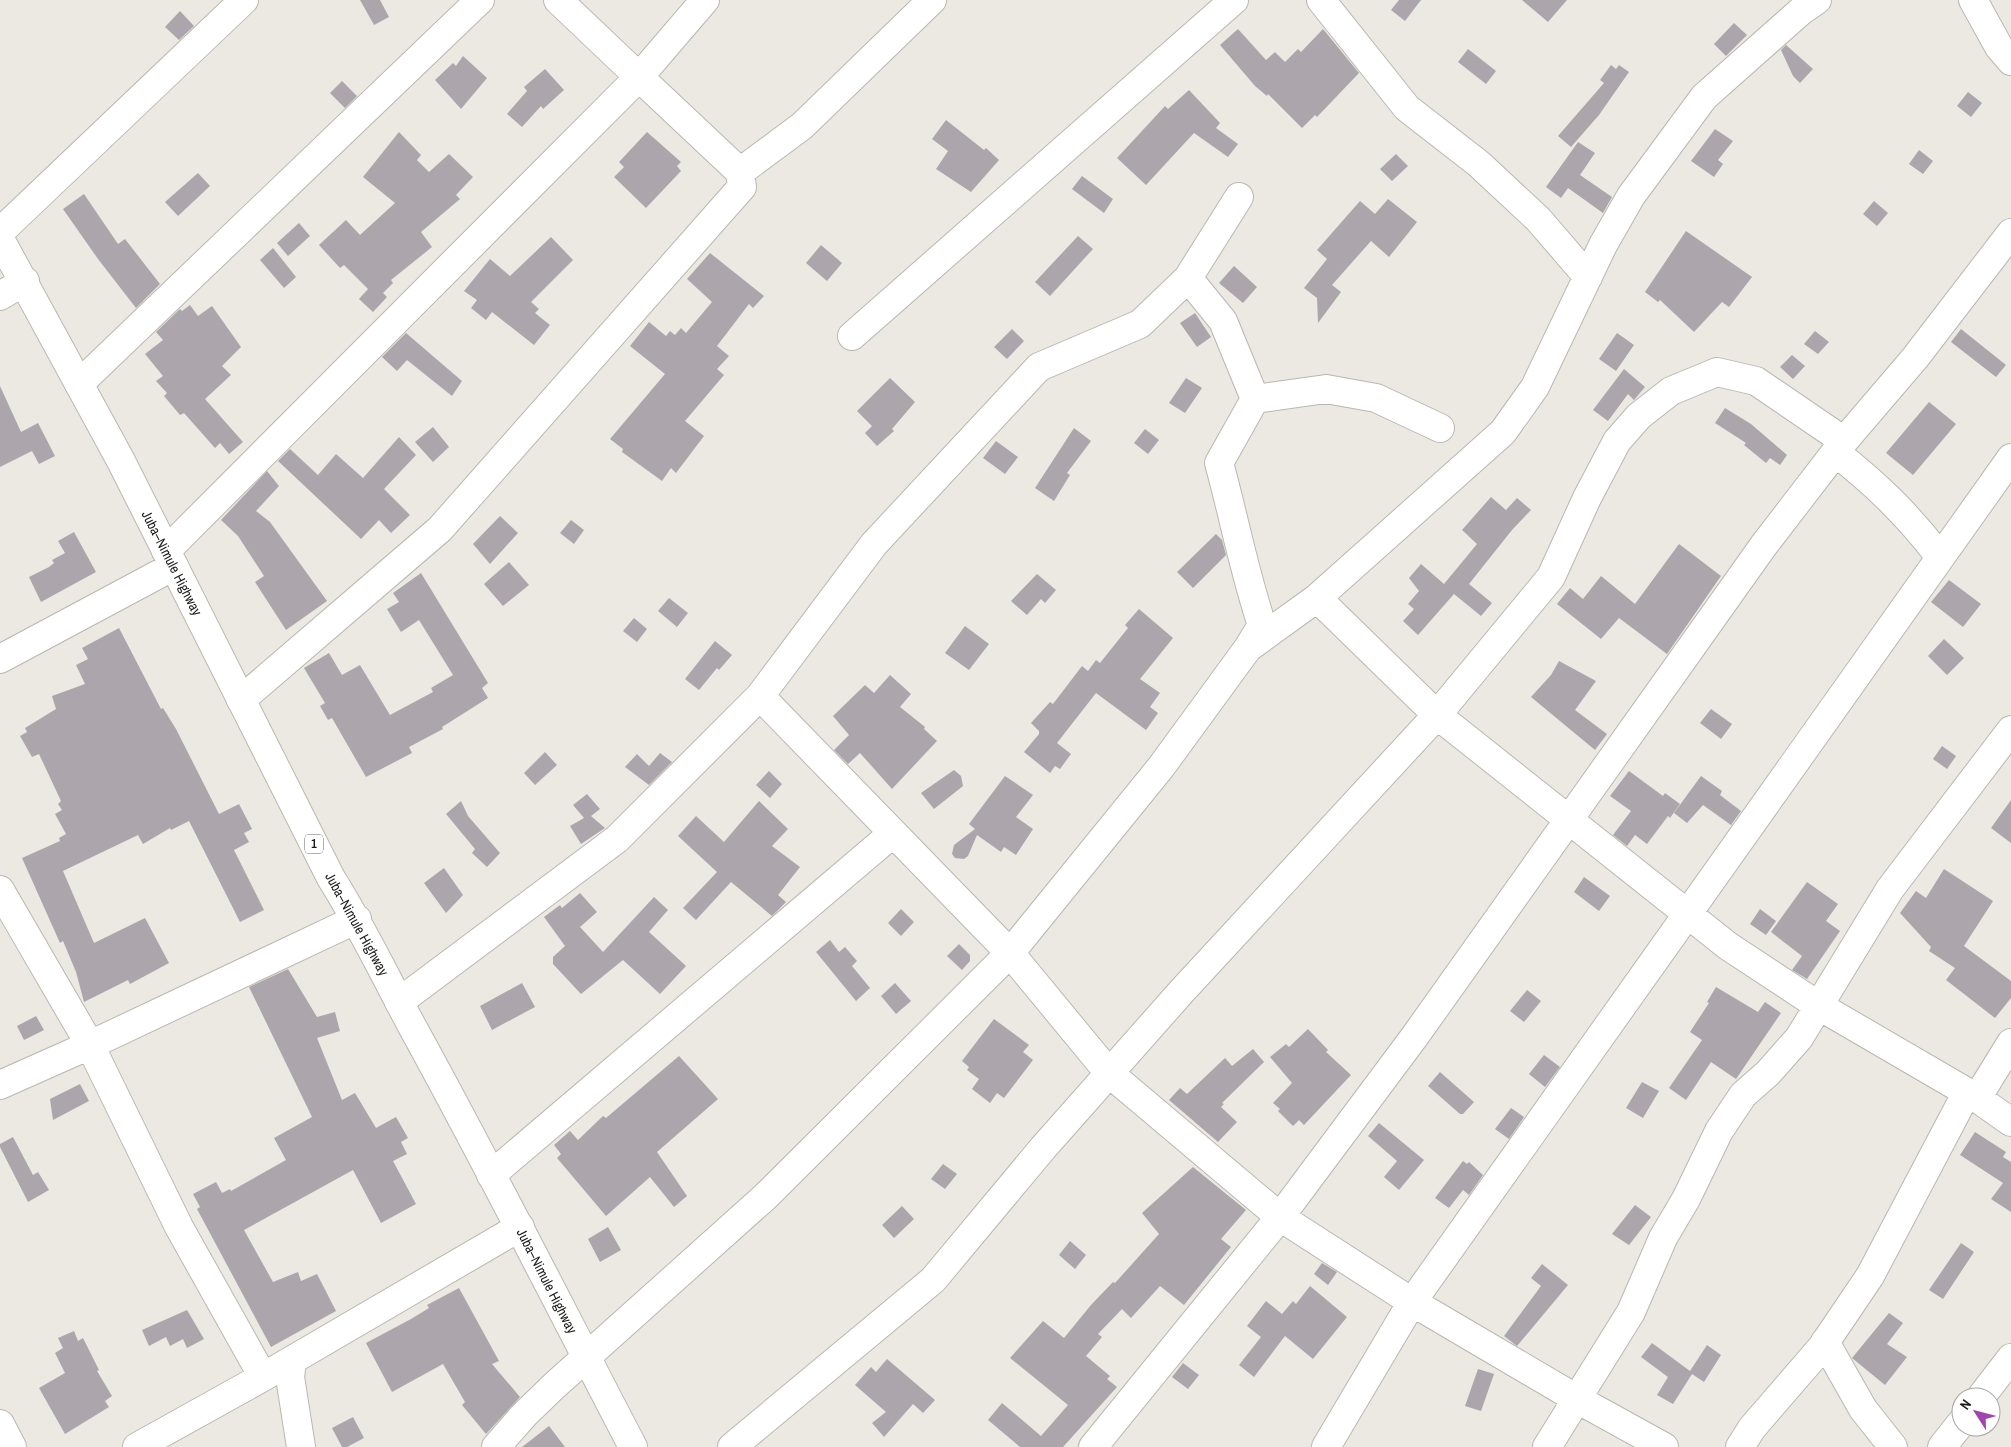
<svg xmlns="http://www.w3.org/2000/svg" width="2011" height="1447" font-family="'Archivo Narrow',sans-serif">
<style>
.building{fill:#aca6ac}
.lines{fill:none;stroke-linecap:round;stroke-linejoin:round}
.minor-casing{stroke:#bab7b0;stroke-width:30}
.major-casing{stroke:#bab7b0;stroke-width:30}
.minor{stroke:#fff;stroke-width:28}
.major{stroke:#fff;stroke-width:28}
.labels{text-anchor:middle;stroke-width:4.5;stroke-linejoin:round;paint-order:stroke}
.shield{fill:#fff;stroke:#61605f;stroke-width:1}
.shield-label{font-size:12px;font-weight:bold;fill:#1d1c1a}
.street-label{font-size:14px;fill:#1d1c1a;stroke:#fff}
</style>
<rect width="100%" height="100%" fill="#ebe9e1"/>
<path class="building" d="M 360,0 L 380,0 L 389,17 L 374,25 Z
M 1399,0 L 1421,0 L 1405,21 L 1391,10 Z
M 1522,0 L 1567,0 L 1548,22 Z
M 180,11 L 194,26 L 179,40 L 165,27 Z
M 1734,23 L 1747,35 L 1726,56 L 1714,44 Z
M 1238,29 L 1266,60 L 1275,52 L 1285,62 L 1298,49 L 1301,52 L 1323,29 L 1359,73 L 1317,117 L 1315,115 L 1302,128 L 1268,94 L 1267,96 L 1255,86 L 1220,45 Z
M 1786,45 L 1813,69 L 1800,83 L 1793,76 L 1781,50 Z
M 1468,49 L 1496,71 L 1486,84 L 1458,62 Z
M 463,56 L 487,78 L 461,109 L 435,80 L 453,63 L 456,66 Z
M 1611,65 L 1616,69 L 1619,65 L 1629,72 L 1599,115 L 1571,147 L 1558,136 L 1604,83 L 1600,80 Z
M 545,69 L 564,90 L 543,109 L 541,106 L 522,127 L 507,114 L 527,91 L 524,87 Z
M 342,81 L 357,96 L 345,108 L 330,93 Z
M 1189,90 L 1220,123 L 1216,128 L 1238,144 L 1228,157 L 1194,133 L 1146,185 L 1117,158 L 1165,106 L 1168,109 Z
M 1968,92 L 1982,103 L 1971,117 L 1957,106 Z
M 946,120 L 984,150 L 986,148 L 999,160 L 971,192 L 936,169 L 948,151 L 932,139 Z
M 1715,129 L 1733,141 L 1718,160 L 1723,164 L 1714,177 L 1691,161 Z
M 399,132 L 421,155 L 417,160 L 429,172 L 449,154 L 473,177 L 456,195 L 460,199 L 421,232 L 432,247 L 391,280 L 393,283 L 383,293 L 387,297 L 373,312 L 359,299 L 368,289 L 344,265 L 340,268 L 319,245 L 346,220 L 360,235 L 395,203 L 363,177 Z
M 647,132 L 681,162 L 677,166 L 681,171 L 646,208 L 614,177 L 624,167 L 619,162 Z
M 1578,142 L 1595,153 L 1580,175 L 1612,197 L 1603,213 L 1568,188 L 1561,198 L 1546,187 Z
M 1919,150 L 1933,161 L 1923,174 L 1909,164 Z
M 1396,154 L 1408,166 L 1392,181 L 1380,169 Z
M 198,173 L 210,186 L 178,216 L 165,202 Z
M 1082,176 L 1113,199 L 1104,213 L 1072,189 Z
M 84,194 L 118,244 L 125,239 L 160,284 L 136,308 L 98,259 L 63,209 Z
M 1388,199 L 1417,222 L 1389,257 L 1371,241 L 1332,285 L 1341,292 L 1318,323 L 1317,298 L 1304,288 L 1327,259 L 1317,250 L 1360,201 L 1375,214 Z
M 1874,201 L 1888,213 L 1877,226 L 1863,214 Z
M 299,223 L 310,236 L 288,256 L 277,243 Z
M 1686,231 L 1752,277 L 1729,307 L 1722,302 L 1694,332 L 1660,300 L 1658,302 L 1645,292 Z
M 1078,236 L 1093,249 L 1050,296 L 1035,282 Z
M 551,237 L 573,260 L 531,302 L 539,309 L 535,313 L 550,325 L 534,345 L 492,312 L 486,320 L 471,308 L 477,300 L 464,291 L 490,259 L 510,276 Z
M 821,245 L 842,263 L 827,281 L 806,263 Z
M 273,248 L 296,277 L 284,288 L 260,260 Z
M 710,253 L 764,296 L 753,308 L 749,304 L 717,346 L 729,356 L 717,369 L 724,375 L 685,421 L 704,436 L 676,473 L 671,468 L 662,481 L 622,452 L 623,449 L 610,439 L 665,374 L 630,346 L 649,322 L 666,336 L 670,331 L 675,335 L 681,328 L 686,333 L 701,315 L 712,302 L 687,279 Z
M 1234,266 L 1257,287 L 1243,303 L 1219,283 Z
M 190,305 L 198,316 L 212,306 L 241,347 L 222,366 L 231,375 L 205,399 L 243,442 L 229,454 L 220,443 L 215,448 L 184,413 L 180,415 L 164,396 L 167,393 L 156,381 L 163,376 L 145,354 L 163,340 L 156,332 L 180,309 L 182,311 Z
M 1195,313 L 1211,337 L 1197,347 L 1180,323 Z
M 1012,329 L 1024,341 L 1007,359 L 994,347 Z
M 1961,329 L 2006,365 L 1996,377 L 1951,342 Z
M 1815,331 L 1829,342 L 1818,354 L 1804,344 Z
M 406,333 L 462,381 L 452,396 L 407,360 L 397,371 L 382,357 Z
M 1617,333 L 1634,345 L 1616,371 L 1599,359 Z
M 1792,355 L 1805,366 L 1793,379 L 1780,367 Z
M 1624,369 L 1645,387 L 1634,400 L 1628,394 L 1608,421 L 1593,410 Z
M 890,378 L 915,402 L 892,429 L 894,431 L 877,446 L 865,433 L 872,426 L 857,411 Z
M 1186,378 L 1202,388 L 1185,413 L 1169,403 Z
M 0,386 L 21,432 L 38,423 L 55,456 L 39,464 L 32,451 L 0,467 Z
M 1929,402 L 1956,424 L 1913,475 L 1886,453 Z
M 1725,408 L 1751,424 L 1787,455 L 1780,465 L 1770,458 L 1766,463 L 1744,445 L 1746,443 L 1715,423 Z
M 433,427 L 449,447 L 433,462 L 415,442 Z
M 1074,428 L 1091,441 L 1067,473 L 1070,475 L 1054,501 L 1035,488 Z
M 1145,429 L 1159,440 L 1148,454 L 1134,443 Z
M 399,437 L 416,455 L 384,489 L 410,515 L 391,533 L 379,520 L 361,539 L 278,461 L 290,449 L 318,475 L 336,454 L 363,478 Z
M 996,441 L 1018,457 L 1005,474 L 983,458 Z
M 267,471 L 279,486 L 256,511 L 270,522 L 327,601 L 286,630 L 255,582 L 264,576 L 238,536 L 221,520 Z
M 1491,497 L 1506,510 L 1517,498 L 1531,510 L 1512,530 L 1469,584 L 1492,603 L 1481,616 L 1454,594 L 1418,635 L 1403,621 L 1414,609 L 1408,604 L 1419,591 L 1409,578 L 1421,564 L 1444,584 L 1477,544 L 1462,530 Z
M 500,516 L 518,533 L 490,564 L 473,544 Z
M 571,520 L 584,530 L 574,544 L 560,533 Z
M 74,532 L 96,572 L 41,602 L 29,577 L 49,567 L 54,563 L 52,560 L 65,553 L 58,541 Z
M 1216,534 L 1222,540 L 1226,555 L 1193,588 L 1177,572 Z
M 1679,544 L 1721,576 L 1667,654 L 1619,618 L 1601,639 L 1557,604 L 1570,588 L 1583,599 L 1601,576 L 1635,604 Z
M 509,562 L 529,585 L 503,606 L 484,584 Z
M 421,573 L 488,683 L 482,688 L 488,698 L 442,727 L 443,729 L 409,747 L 412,753 L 366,777 L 332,718 L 328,720 L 320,706 L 325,703 L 304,668 L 329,653 L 342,675 L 360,665 L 390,715 L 433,692 L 431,688 L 453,675 L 419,620 L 401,632 L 387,609 L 399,602 L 393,593 Z
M 1037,574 L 1056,590 L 1045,603 L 1041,599 L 1027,615 L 1011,601 Z
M 1949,580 L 1981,604 L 1963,627 L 1931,602 Z
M 669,598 L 688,613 L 677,627 L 658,611 Z
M 1139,609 L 1173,638 L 1140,679 L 1160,693 L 1150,707 L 1158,713 L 1146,730 L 1096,693 L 1057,743 L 1071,754 L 1060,769 L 1055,766 L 1050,773 L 1024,752 L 1039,734 L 1039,731 L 1031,723 L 1050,702 L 1053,704 L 1082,666 L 1088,671 L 1096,660 L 1100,663 L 1128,628 L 1125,625 Z
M 634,618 L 647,629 L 637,642 L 623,631 Z
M 965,626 L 989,644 L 969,670 L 945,653 Z
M 119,628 L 161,709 L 163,708 L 176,729 L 219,814 L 239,804 L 252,829 L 244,833 L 249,842 L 234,850 L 264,910 L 240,922 L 189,821 L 171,830 L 170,828 L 143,844 L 138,835 L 63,871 L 94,943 L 145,918 L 169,963 L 130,984 L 128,980 L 84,1002 L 76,972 L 63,941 L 60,943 L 22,858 L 60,841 L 59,838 L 66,834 L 55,814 L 62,810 L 58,804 L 61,801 L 39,754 L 32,757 L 20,736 L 27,732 L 25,728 L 56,709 L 52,696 L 85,684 L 76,665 L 88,659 L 82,648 Z
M 1944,639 L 1964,658 L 1947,675 L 1928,656 Z
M 715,641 L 732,655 L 719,670 L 717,668 L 699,690 L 685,679 Z
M 1559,661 L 1596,681 L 1575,710 L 1607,734 L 1595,750 L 1531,697 L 1551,675 Z
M 890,675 L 911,694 L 900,707 L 925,727 L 924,729 L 937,741 L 892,789 L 860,753 L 848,764 L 834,750 L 849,735 L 833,716 L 865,685 L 874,693 Z
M 1711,709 L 1732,724 L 1721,739 L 1700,723 Z
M 1942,746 L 1956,756 L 1947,769 L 1933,759 Z
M 545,752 L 557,765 L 535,785 L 524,773 Z
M 660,753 L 672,762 L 649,785 L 625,767 L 637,754 L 649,766 Z
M 954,770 L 961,776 L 963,786 L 934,809 L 921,793 Z
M 769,771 L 782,784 L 770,798 L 756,785 Z
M 1629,771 L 1663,796 L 1665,793 L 1680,804 L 1670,818 L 1668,816 L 1647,844 L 1635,835 L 1627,846 L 1613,835 L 1631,811 L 1610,796 Z
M 1005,776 L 1033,795 L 1016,817 L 1033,829 L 1016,855 L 1004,847 L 1001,852 L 977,835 L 968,856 L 964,859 L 955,858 L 952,854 L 954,845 L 975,829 L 969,824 Z
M 1701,776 L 1722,791 L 1720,795 L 1741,811 L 1731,825 L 1703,805 L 1687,823 L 1674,813 Z
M 587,794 L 600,809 L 591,816 L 605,828 L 581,844 L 570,826 L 584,818 L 573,805 Z
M 2011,800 L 2011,843 L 1991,828 Z
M 461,801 L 468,816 L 500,853 L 487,867 L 472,853 L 475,849 L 446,814 Z
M 759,801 L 788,829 L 772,846 L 800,867 L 778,895 L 786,902 L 772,916 L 731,882 L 696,920 L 683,908 L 717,872 L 678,836 L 696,816 L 724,842 Z
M 444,868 L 463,895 L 446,913 L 424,883 Z
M 1944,869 L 1993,901 L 1964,946 L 2011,981 L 2011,998 L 1995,1018 L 1946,980 L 1955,968 L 1929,951 L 1931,947 L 1900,913 L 1916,891 L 1926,898 Z
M 1584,877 L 1610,896 L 1599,911 L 1574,892 Z
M 1807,882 L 1838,904 L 1826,921 L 1840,931 L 1807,979 L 1792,970 L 1802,956 L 1771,932 Z
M 580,893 L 597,912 L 580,927 L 603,952 L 654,897 L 668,910 L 649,932 L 686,966 L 660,994 L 623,960 L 581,994 L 553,964 L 553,957 L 565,946 L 544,917 L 560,905 L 562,908 Z
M 901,909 L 914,922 L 901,936 L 888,923 Z
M 1760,909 L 1776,921 L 1766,935 L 1750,924 Z
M 830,940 L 839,952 L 845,947 L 857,961 L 852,966 L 870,988 L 856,1001 L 816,952 Z
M 959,944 L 970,955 L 970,961 L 962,970 L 947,956 Z
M 288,969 L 317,1017 L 335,1012 L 340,1031 L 317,1038 L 342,1100 L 355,1093 L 376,1128 L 396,1117 L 408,1138 L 401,1142 L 407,1154 L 393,1161 L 416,1204 L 381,1223 L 353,1170 L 244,1230 L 273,1282 L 298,1272 L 301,1281 L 317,1274 L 336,1311 L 271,1347 L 197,1209 L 200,1207 L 193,1194 L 216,1182 L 222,1193 L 230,1189 L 231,1191 L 286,1160 L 274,1138 L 312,1117 L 249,987 Z
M 522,983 L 535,1007 L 492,1030 L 480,1006 Z
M 895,983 L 911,1001 L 896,1014 L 881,996 Z
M 1716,987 L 1758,1012 L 1765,1002 L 1781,1013 L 1736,1079 L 1711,1062 L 1686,1100 L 1669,1088 L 1702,1040 L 1690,1032 L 1709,1003 L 1707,1002 Z
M 1527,990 L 1541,1001 L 1524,1022 L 1510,1011 Z
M 36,1016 L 44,1030 L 24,1040 L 17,1026 Z
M 994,1019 L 1029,1045 L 1023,1052 L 1033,1060 L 1004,1098 L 997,1093 L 990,1103 L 972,1089 L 979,1079 L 967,1070 L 969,1067 L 962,1061 Z
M 1308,1029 L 1328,1050 L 1326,1052 L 1351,1075 L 1304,1125 L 1299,1120 L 1293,1126 L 1278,1111 L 1280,1109 L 1273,1103 L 1292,1083 L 1270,1057 L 1286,1044 L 1289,1047 Z
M 1253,1049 L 1264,1062 L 1222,1103 L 1224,1104 L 1221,1107 L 1237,1122 L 1218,1142 L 1169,1100 L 1180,1088 L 1187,1094 L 1225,1058 L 1232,1066 Z
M 1544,1055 L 1560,1067 L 1545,1087 L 1529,1074 Z
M 679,1056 L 718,1099 L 657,1152 L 687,1196 L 674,1207 L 650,1177 L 606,1216 L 557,1158 L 561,1154 L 554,1145 L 570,1131 L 578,1140 L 603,1116 L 606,1118 Z
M 1440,1072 L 1474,1102 L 1463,1114 L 1460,1114 L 1428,1086 Z
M 1642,1082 L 1659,1091 L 1643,1118 L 1626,1108 Z
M 80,1084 L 89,1101 L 53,1120 L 50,1099 Z
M 1511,1108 L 1524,1117 L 1509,1139 L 1495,1129 Z
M 1379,1123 L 1424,1160 L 1399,1190 L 1384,1177 L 1397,1161 L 1368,1136 Z
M 1975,1132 L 2006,1152 L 2003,1157 L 2011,1162 L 2011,1212 L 1991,1199 L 2003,1183 L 1960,1155 Z
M 13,1137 L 33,1175 L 38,1172 L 49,1190 L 28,1202 L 0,1147 L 0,1144 Z
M 1463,1161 L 1467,1164 L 1469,1162 L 1483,1175 L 1469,1195 L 1463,1190 L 1449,1208 L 1435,1198 Z
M 943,1164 L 957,1174 L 945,1189 L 931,1179 Z
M 1193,1167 L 1246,1210 L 1221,1239 L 1231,1247 L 1184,1305 L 1160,1286 L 1131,1318 L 1122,1309 L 1098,1334 L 1102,1337 L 1086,1356 L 1110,1376 L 1107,1379 L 1117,1387 L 1063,1447 L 1020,1447 L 988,1420 L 1002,1403 L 1041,1436 L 1068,1405 L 1010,1358 L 1043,1321 L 1064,1338 L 1091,1305 L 1113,1282 L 1115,1283 L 1159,1234 L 1142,1213 Z
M 1635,1205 L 1651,1217 L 1629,1245 L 1612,1234 Z
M 902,1206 L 914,1219 L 894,1238 L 882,1225 Z
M 608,1227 L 621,1250 L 600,1262 L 588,1239 Z
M 1070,1241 L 1086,1255 L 1075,1269 L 1059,1255 Z
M 1961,1243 L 1974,1252 L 1943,1299 L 1929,1290 Z
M 1322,1263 L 1337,1272 L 1328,1285 L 1314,1274 Z
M 1542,1264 L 1568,1285 L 1517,1346 L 1504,1336 L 1541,1286 L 1531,1278 Z
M 1310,1286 L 1347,1317 L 1313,1359 L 1285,1336 L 1254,1377 L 1239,1365 L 1261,1337 L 1247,1326 L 1266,1301 L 1282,1314 L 1293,1301 L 1296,1304 Z
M 459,1288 L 499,1361 L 492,1364 L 520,1397 L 486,1434 L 462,1405 L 465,1402 L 443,1364 L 392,1392 L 366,1343 L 411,1319 L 429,1308 L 427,1305 Z
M 187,1310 L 204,1339 L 187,1348 L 183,1339 L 170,1346 L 166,1337 L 149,1346 L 142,1330 Z
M 1889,1313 L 1903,1323 L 1887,1344 L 1907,1357 L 1885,1385 L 1852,1358 Z
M 74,1331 L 78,1341 L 83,1338 L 99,1370 L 97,1371 L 112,1396 L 105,1401 L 109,1407 L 65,1434 L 39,1388 L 65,1373 L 55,1353 L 63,1348 L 58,1338 Z
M 1652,1343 L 1690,1371 L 1707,1345 L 1721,1355 L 1704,1382 L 1692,1374 L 1673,1404 L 1657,1395 L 1668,1377 L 1641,1357 Z
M 887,1359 L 935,1400 L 923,1413 L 913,1404 L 884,1437 L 872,1423 L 886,1412 L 855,1385 L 871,1367 L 876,1372 Z
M 1183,1363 L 1199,1375 L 1188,1389 L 1172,1377 Z
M 1478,1369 L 1494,1374 L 1481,1411 L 1465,1406 Z
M 353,1417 L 364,1438 L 347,1447 L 342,1447 L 332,1428 Z
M 549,1426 L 565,1447 L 522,1447 Z"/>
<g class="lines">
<g class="minor-casing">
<path id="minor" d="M 1321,0 L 1407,108 L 1479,164 L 1538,219 L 1588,277
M 1973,0 L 1999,47 L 2011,61
M 740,172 L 802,126 L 932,0
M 1239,197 L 1188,278 L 1140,324 L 1039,367 L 874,544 L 760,696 L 1010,953 L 1109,1073 L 1280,1217 L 1412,1302 L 1577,1399 L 1664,1447
M 0,232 L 244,0
M 1188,278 L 1223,321 L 1255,399 L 1219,463 C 1234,517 1244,572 1262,625 L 1248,648
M 0,296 L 25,281
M 852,336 L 1234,0
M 79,384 L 480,0
M 1255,399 L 1326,389 L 1376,398 L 1440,428
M 1835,452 C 1876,484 1908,515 1940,557
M 166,551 L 639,77 L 558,0
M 1317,598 L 1437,715 L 1728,946 L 1819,1006 L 1977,1098 L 2011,1122
M 0,659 L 174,566
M 241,700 L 440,529 L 742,187 L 740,172 L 639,77 L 705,0
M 0,890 L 90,1045 L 179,1227 L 263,1377
M 399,1002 L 617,839 L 760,696
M 0,1085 L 90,1045 L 357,919
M 1977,1098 L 2011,1043
M 491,1175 L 892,834
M 1825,1342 L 1863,1409 L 1893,1447
M 292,1360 L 290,1377 L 301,1447
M 1981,1397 L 2011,1358
M 0,1424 L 12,1447
M 137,1447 L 263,1377 L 520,1227
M 496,1447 L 524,1415 L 554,1386 L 766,1196 L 1010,953 L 1161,767 L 1248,648 L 1317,598 L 1503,432 L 1535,387 L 1603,245 L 1631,196 L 1704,97 L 1801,11 L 1817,0
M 732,1447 L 933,1280 L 1043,1148 L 1182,991 L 1437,715 L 1551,577 L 1587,498 L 1617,441 L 1639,416 L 1671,391 L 1717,372 L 1756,381 L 1844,441
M 1093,1447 L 1280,1217 L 1415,1036 L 1764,545 L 1844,441 L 1915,358 L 2011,233
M 1326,1447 L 1412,1302 L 2011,458
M 1547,1447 L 1631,1312 L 1663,1238 L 1686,1199 L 1719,1131 L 1743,1095 L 1768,1073 L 1799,1038 L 1890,889 L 2011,730
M 1740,1447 L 1752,1428 L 1822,1347 L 1870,1276 L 1967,1092
M 1942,1447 L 1961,1423"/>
</g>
<g class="major-casing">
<path id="major" d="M 0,239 L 121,461 L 331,878 C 362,927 386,978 413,1028 C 489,1166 560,1307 633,1447"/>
</g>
<use href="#minor" class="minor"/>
<use href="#major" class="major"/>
</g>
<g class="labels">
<rect class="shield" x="305" y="834.5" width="18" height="19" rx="4"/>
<g class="shield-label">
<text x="314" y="848">1</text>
</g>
<g class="street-label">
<text transform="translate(172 563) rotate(63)" y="5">Juba–Nimule Highway</text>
<text transform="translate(357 924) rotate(61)" y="5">Juba–Nimule Highway</text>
<text transform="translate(547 1281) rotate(63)" y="5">Juba–Nimule Highway</text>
</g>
</g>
<g transform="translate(1976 1412) rotate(306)"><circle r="24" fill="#ffffff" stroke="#a5a4a3"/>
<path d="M0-4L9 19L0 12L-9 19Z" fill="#a244ad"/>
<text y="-8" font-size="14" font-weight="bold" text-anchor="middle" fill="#1d1c1a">N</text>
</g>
</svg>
